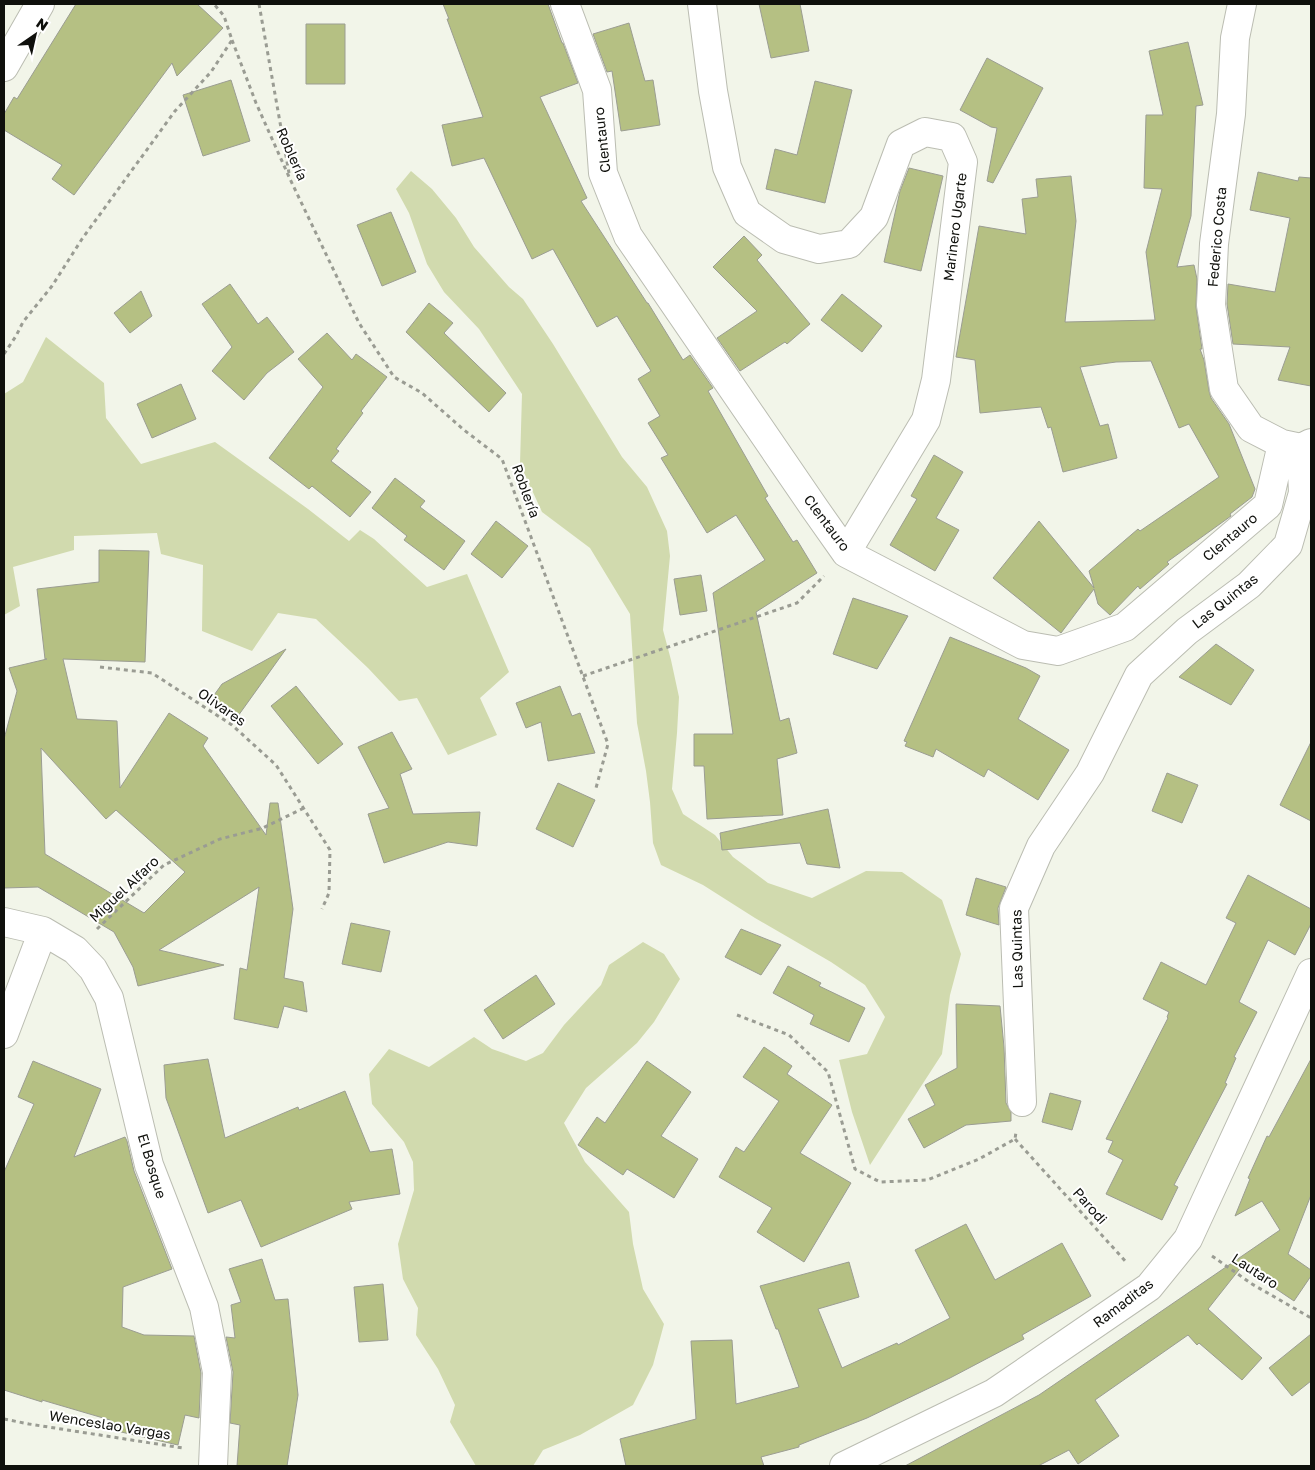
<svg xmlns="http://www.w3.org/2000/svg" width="1315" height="1470" font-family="'Golos Text',sans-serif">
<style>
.green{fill:#d1daae}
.building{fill:#b5c083;stroke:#9b9d92;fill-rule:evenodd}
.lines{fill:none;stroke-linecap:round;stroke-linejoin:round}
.minor-casing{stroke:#bbbdb2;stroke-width:30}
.path{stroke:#9a9c93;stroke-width:3;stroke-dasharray:4 4;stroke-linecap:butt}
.minor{stroke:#fff;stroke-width:28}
.labels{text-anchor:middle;stroke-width:4;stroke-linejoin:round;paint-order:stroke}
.street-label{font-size:14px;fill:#0f100c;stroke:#fff}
</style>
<rect width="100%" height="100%" fill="#f2f5e9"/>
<path class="green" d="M 411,171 L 432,189 L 456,218 L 474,247 L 509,287 L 523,299 L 553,344 L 622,457 L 647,487 L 667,531 L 670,556 L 663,630 L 671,660 L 679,697 L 677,733 L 672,789 L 683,814 L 715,835 L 733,857 L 768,883 L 812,898 L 866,871 L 902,872 L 942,900 L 961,954 L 950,995 L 942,1054 L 870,1165 L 852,1112 L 839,1060 L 867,1054 L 885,1017 L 865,985 L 831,962 L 755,918 L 703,885 L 661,865 L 653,843 L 650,802 L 646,771 L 637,723 L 630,614 L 590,548 L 542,512 L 520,464 L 522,394 L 479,329 L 444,292 L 427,264 L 409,213 L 396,189 Z
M 46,337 L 104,383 L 106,418 L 141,464 L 215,442 L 308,509 L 349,541 L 360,530 L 374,539 L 427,587 L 467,574 L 509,672 L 480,698 L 497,735 L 448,755 L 417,698 L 399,701 L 368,668 L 316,619 L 278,613 L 252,651 L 202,631 L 203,565 L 161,554 L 157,533 L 74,536 L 74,550 L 13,567 L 20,606 L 4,615 L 4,394 L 23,382 Z
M 643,942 L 664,954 L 680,979 L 654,1022 L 637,1043 L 586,1088 L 564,1123 L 585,1162 L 629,1212 L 633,1244 L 643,1289 L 664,1324 L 653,1365 L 633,1405 L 580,1435 L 543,1450 L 533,1466 L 476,1466 L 450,1422 L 455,1405 L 438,1369 L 416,1335 L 418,1308 L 403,1279 L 398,1244 L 414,1190 L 413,1162 L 404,1142 L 372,1104 L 369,1074 L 389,1049 L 429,1067 L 474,1037 L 492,1049 L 526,1061 L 543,1053 L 564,1025 L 601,985 L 609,965 Z"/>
<path class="building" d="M 76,4 L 197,4 L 223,28 L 177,76 L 172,63 L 74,195 L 52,179 L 62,165 L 4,130 L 4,114 L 14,97 L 17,99 Z
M 443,4 L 548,4 L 562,43 L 563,43 L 578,83 L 540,97 L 587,198 L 581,201 L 647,303 L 648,303 L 683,360 L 690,355 L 713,388 L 708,391 L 768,496 L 765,498 L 793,542 L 797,540 L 817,573 L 756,612 L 780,721 L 789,718 L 797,753 L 777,759 L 783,815 L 707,819 L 704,766 L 694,766 L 694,734 L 733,734 L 713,593 L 765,560 L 736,515 L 707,533 L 661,458 L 668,455 L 648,423 L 660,416 L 638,379 L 651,371 L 617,316 L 597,327 L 553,249 L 532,259 L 484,158 L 452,166 L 442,125 L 483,117 L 447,19 L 449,19 Z
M 759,4 L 800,4 L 809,51 L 771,58 Z
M 629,23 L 645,81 L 653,80 L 660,125 L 621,131 L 612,71 L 607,72 L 593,34 Z
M 306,24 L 345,24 L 345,84 L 306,84 Z
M 1188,42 L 1203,105 L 1196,106 L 1191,216 L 1177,267 L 1194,265 L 1197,279 L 1196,307 L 1202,349 L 1200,349 L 1204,360 L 1209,391 L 1211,398 L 1229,424 L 1255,489 L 1252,497 L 1230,514 L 1231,516 L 1167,562 L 1169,564 L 1140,589 L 1138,586 L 1110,615 L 1098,604 L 1094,589 L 1061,633 L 993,578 L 1039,521 L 1094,588 L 1089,571 L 1138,529 L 1140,531 L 1219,477 L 1189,424 L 1179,428 L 1151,361 L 1116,362 L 1080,367 L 1100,426 L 1108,424 L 1117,458 L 1063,472 L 1051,427 L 1048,428 L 1041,407 L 980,413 L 975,360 L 956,357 L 979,226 L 1026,234 L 1022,199 L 1038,197 L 1036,179 L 1071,176 L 1076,221 L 1065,322 L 1155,320 L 1146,252 L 1162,189 L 1144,188 L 1146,115 L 1163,115 L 1149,51 Z
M 987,58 L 1043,88 L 993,183 L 987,181 L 997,128 L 991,127 L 960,110 Z
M 231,80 L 250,141 L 203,156 L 183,95 Z
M 815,81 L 852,90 L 825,203 L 766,189 L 775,149 L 797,155 Z
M 909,168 L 943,176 L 921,271 L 884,262 L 900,191 Z
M 1258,172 L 1298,181 L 1299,177 L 1311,178 L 1311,386 L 1278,380 L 1290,347 L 1233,344 L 1227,304 L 1228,284 L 1275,292 L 1290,218 L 1250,210 Z
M 391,212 L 416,272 L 382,286 L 357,225 Z
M 744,236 L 762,255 L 757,260 L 810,324 L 787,344 L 785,342 L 740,371 L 717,338 L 757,311 L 713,267 Z
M 230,284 L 258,324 L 267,317 L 294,352 L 267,373 L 244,400 L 212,371 L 232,347 L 202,304 Z
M 141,291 L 152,316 L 130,333 L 114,313 Z
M 842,294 L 882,326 L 862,352 L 821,320 Z
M 429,303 L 453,323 L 444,333 L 506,393 L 489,412 L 406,332 Z
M 327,333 L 352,360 L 356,354 L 387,377 L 361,411 L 363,413 L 336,449 L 339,451 L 331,461 L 371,492 L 350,517 L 312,486 L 309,489 L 269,458 L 323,387 L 298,359 Z
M 181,384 L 196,419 L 152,438 L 137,404 Z
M 934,455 L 963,472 L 936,518 L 959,530 L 935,571 L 890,545 L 917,499 L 911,496 Z
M 395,478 L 425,501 L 420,507 L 465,541 L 444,570 L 404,540 L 407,536 L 372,508 Z
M 496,521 L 528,546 L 502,578 L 471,554 Z
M 99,550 L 149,551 L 145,662 L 63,659 L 77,719 L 117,721 L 120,788 L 169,713 L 208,738 L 203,746 L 266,835 L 270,803 L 278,803 L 293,909 L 284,978 L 303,982 L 307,1012 L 284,1006 L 278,1028 L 234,1019 L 240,968 L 247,970 L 259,887 L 159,950 L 224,965 L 138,986 L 133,967 L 114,932 L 38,887 L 4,888 L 4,739 L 17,691 L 9,668 L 47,659 L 45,659 L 37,589 L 99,582 ZM 41,748 L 106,819 L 116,810 L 185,872 L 144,913 L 45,854 Z
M 701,575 L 707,611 L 680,615 L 674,579 Z
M 853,598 L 908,616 L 877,669 L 833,654 Z
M 950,637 L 1026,668 L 1040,676 L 1018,719 L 1069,750 L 1038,800 L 988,769 L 984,777 L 936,749 L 933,757 L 905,746 L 907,742 L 904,741 Z
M 1216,644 L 1254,670 L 1231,705 L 1179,677 Z
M 286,649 L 238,716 L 212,698 L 222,684 Z
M 296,686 L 343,744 L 318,764 L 271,706 Z
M 560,686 L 572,716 L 580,713 L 595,753 L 548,761 L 541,722 L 526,728 L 516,703 Z
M 392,732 L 412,769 L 400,774 L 413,814 L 480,812 L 477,846 L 448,842 L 384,863 L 368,814 L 389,808 L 358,747 Z
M 1311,742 L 1311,821 L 1280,805 Z
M 1167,773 L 1198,785 L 1182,823 L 1152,811 Z
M 558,783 L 595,800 L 573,847 L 536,829 Z
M 828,809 L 840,868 L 807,864 L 800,843 L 722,850 L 720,833 Z
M 1248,875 L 1311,909 L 1311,924 L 1295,955 L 1268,940 L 1239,1002 L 1257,1012 L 1234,1057 L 1236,1058 L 1225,1083 L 1227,1084 L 1174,1185 L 1178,1187 L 1162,1220 L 1106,1194 L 1123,1160 L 1108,1152 L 1113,1141 L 1106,1139 L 1168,1018 L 1167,1017 L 1169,1012 L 1143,999 L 1161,962 L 1206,985 L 1236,923 L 1226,918 Z
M 976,878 L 1006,887 L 998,908 L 999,925 L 966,915 Z
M 351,923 L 390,931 L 381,972 L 342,964 Z
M 741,929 L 781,945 L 761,975 L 725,957 Z
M 788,966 L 821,983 L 819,986 L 865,1008 L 849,1042 L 810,1024 L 814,1015 L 773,993 Z
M 536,975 L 555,1004 L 503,1039 L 484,1010 Z
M 956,1004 L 1000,1006 L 1004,1047 L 1006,1103 L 1011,1112 L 1011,1121 L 966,1125 L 924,1148 L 908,1119 L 935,1105 L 925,1085 L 957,1068 Z
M 764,1047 L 792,1066 L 787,1074 L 832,1105 L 800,1153 L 851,1183 L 804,1262 L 757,1232 L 772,1208 L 719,1177 L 736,1147 L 744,1152 L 779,1101 L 743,1077 Z
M 208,1059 L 225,1138 L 298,1107 L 299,1110 L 345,1091 L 370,1152 L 392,1149 L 400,1194 L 349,1202 L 352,1209 L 261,1247 L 241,1200 L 208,1213 L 166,1098 L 164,1065 Z
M 1311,1059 L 1311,1195 L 1288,1254 L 1311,1270 L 1311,1276 L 1294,1301 L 1242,1266 L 1208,1309 L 1262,1358 L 1242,1380 L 1199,1343 L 1197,1345 L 1188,1335 L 1095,1400 L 1119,1436 L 1078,1464 L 1069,1450 L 1038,1466 L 905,1466 L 1039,1395 L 1280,1230 L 1262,1201 L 1235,1216 L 1250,1179 L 1248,1178 L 1267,1136 L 1269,1137 Z
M 33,1061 L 101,1089 L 74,1157 L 125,1137 L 127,1141 L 134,1171 L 172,1269 L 123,1287 L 122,1327 L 144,1335 L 194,1336 L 201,1373 L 199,1418 L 185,1415 L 178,1445 L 108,1429 L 110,1420 L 42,1400 L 42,1402 L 4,1390 L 4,1172 L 34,1104 L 18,1097 Z
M 647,1061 L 691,1092 L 661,1136 L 698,1159 L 674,1198 L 627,1169 L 623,1175 L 578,1145 L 597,1117 L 605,1123 Z
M 1050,1093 L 1081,1101 L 1072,1130 L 1042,1122 Z
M 966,1224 L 995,1280 L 1062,1243 L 1091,1296 L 1022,1335 L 1024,1339 L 950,1378 L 867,1418 L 799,1445 L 799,1447 L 761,1457 L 764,1466 L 626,1466 L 620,1439 L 696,1419 L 691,1341 L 732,1340 L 736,1404 L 799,1387 L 778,1329 L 776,1329 L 760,1286 L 849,1262 L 859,1297 L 818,1309 L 842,1368 L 897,1343 L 898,1345 L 950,1318 L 915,1250 Z
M 262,1259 L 275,1300 L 288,1299 L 298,1395 L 287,1466 L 237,1466 L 240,1425 L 230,1423 L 233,1372 L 226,1337 L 235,1338 L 231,1305 L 241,1302 L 229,1269 Z
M 383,1284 L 388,1340 L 359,1342 L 354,1287 Z
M 1311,1334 L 1311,1381 L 1292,1396 L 1269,1368 Z"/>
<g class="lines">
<g class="minor-casing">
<path id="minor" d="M 565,4 L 597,90 L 603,173 L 628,236 L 815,509 L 846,553 L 1023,645 L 1058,651 L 1125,627 L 1268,505 L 1282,444 L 1301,448 L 1311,443
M 702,4 L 713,91 L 727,167 L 747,213 L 784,239 L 819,249 L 849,244 L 874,217 L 901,144 L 925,132 L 952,137 L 963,162 L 936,380 L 926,420 L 846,553
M 1242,4 L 1235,38 L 1231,114 L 1214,244 L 1211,305 L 1224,389 L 1251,428 L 1282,444
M 4,67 L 40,4
M 4,922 L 43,931 L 75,950 L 93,969 L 109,998 L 149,1165 L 204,1307 L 217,1372 L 213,1466
M 4,1034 L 43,931
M 1022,1102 L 1014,908 L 1041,846 L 1090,773 L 1139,675 L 1187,631 L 1249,585 L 1288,545 L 1303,493 L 1301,448
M 844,1466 L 994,1393 L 1149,1287 L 1188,1239 L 1311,973"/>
</g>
<path class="path" d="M 259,4 L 289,173
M 232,40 L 256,103 L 290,179 L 359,323 L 394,377 L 422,393 L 464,430 L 502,459 L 608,744 L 596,788
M 4,354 L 16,336 L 23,322 L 52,286 L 82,239 L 175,111 L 211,72 L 232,40 L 224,16 L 214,4
M 100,667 L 152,673 L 232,725 L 276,765 L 330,850 L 329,893 L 322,909
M 583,676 L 797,603 L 824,576
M 97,929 L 164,865 L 220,839 L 263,828 L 304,808
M 737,1015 L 789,1035 L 828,1072 L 855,1169 L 880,1182 L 927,1180 L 979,1159 L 1015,1139 L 1016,1132
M 1015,1139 L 1127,1263
M 1212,1256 L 1252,1284 L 1311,1318
M 4,1419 L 29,1424 L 183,1448"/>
<use href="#minor" class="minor"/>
</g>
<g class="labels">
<g class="street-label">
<text transform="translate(602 140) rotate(-96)" y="5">Clentauro</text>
<text transform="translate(292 154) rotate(66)" y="5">Roblería</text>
<text transform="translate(955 227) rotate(-83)" y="5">Marinero Ugarte</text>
<text transform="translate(1217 237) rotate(-85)" y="5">Federico Costa</text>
<text transform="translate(526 491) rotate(70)" y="5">Roblería</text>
<text transform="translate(827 523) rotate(53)" y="5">Clentauro</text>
<text transform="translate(1230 537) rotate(-40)" y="5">Clentauro</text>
<text transform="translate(1225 601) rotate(-38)" y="5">Las Quintas</text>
<text transform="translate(222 707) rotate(35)" y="5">Olivares</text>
<text transform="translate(124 889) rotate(-43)" y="5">Miguel Alfaro</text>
<text transform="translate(1017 949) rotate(-91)" y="5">Las Quintas</text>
<text transform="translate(152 1166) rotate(73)" y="5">El Bosque</text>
<text transform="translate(1090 1206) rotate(48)" y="5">Parodi</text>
<text transform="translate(1255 1271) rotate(33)" y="5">Lautaro</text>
<text transform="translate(1123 1303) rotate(-37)" y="5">Ramaditas</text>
<text transform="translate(110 1425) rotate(9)" y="5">Wenceslao Vargas</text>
</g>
</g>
<rect width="1315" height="1470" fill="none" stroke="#0f100c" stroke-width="10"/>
<g transform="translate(35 35) rotate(34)" stroke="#ffffff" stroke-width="4" paint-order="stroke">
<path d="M0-4L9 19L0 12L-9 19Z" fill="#0f100c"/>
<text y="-8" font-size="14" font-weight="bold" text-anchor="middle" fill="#0f100c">N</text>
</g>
</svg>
